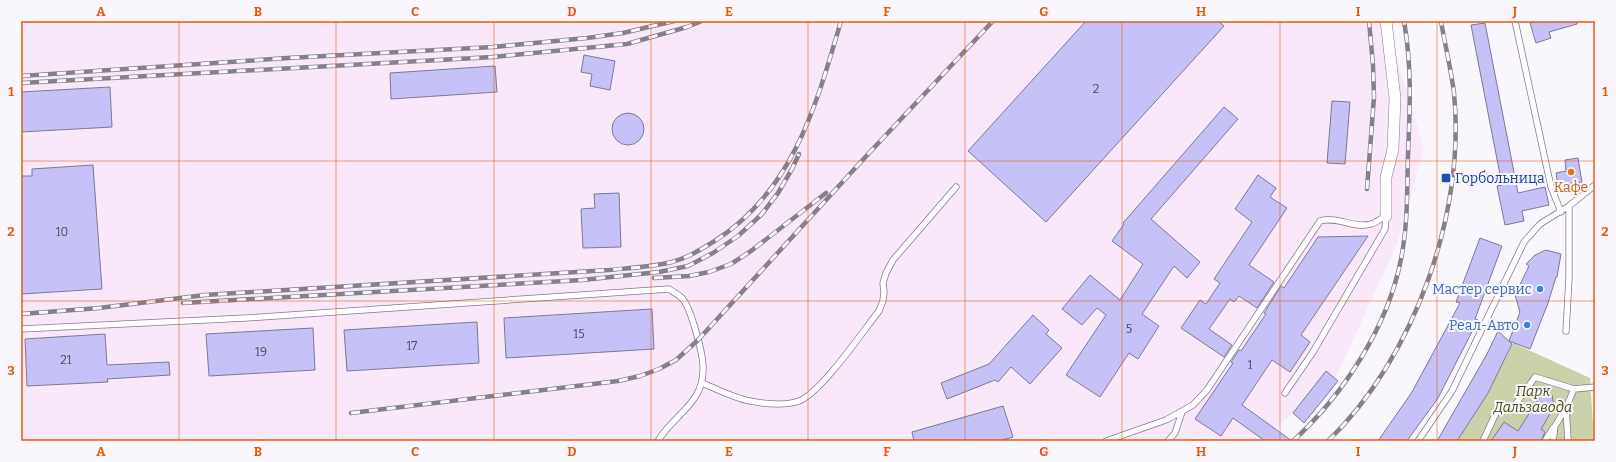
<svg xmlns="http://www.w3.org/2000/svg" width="1616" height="462" font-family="Bitter,serif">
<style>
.industrial{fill:#f8e8fa}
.green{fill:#cbd1a8}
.building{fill:#c6c2f8;stroke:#7b7998}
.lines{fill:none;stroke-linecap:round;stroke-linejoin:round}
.service-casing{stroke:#867795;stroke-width:7}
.minor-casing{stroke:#867795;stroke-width:12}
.service{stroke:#fff;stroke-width:5.5}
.minor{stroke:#fff;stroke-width:11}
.rail-casing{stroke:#85808a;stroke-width:4.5}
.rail{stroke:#faf6fd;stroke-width:3;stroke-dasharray:9;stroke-linecap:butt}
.grid{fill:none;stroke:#e8590c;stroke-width:1;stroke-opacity:0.55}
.food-dot{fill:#e8710a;stroke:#faf6fd;stroke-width:1.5}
.transit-dot{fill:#1a4fb4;stroke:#faf6fd;stroke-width:1.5}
.shop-dot{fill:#3f7fe0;stroke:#faf6fd;stroke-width:1.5}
.labels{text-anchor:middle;stroke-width:4;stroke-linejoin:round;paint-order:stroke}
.number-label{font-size:12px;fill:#504a61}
.transit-label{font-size:14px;fill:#164399;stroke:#faf6fd;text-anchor:start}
.food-label{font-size:14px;fill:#c56008;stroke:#faf6fd}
.shop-label{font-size:14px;fill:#366cbe;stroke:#faf6fd;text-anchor:end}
.park-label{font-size:14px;font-style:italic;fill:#464c0b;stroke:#faf6fd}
.neatline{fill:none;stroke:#e8590c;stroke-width:1.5}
.grid-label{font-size:13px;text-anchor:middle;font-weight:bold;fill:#e8590c}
</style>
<rect width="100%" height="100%" fill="#faf6fd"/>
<path class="industrial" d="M 21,21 L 1385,21 L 1424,148 L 1397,244 L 1337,375 L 1261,441 L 21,441 Z"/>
<path class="green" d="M 1513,343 L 1590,378 L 1594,441 L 1457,441 L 1488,393 Z"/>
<path class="building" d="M 1086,21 L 1218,21 L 1224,26 L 1046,222 L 968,151 Z
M 1536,21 L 1577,21 L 1577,24 L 1549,32 L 1551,38 L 1536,43 L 1530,23 Z
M 1485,23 L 1518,193 L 1545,187 L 1549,205 L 1522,211 L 1524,221 L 1505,225 L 1497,186 L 1502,185 L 1471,25 Z
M 584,55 L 615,61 L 610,90 L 590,86 L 592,74 L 581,72 Z
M 495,66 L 497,92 L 391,99 L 390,73 Z
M 110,87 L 112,127 L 21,132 L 21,92 Z
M 1332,101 L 1350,102 L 1345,164 L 1327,163 Z
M 1224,107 L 1238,119 L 1151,219 L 1200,262 L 1187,278 L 1174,266 L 1142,314 L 1159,326 L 1138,359 L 1129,353 L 1100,397 L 1066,375 L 1106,315 L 1097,308 L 1082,325 L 1062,309 L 1090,275 L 1120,300 L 1143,264 L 1112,241 L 1124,224 L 1123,223 Z
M612 129a16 16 0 1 1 32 0a16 16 0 1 1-32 0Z
M 1578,158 L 1582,182 L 1558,185 L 1556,173 L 1566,171 L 1565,160 Z
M 93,165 L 102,289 L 21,294 L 21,176 L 32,176 L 32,169 Z
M 1258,175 L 1276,188 L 1270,197 L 1287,208 L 1249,265 L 1274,282 L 1257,308 L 1239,296 L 1234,302 L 1230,299 L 1209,329 L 1232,345 L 1224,357 L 1181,328 L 1200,300 L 1206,304 L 1220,283 L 1214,279 L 1252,222 L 1235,209 Z
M 619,193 L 621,247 L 583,248 L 581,209 L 595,208 L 594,194 Z
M 1368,236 L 1301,335 L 1310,342 L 1290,372 L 1272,360 L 1242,405 L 1292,441 L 1265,441 L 1233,418 L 1221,436 L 1195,419 L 1233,363 L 1231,362 L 1239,350 L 1241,351 L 1266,314 L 1264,313 L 1281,286 L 1284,288 L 1318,237 Z
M 1480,238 L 1502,246 L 1475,319 L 1478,320 L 1438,398 L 1407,441 L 1378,441 L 1412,392 L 1460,303 L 1456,302 Z
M 1546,250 L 1561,254 L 1557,277 L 1556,277 L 1548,303 L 1530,349 L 1509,341 L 1520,312 L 1515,295 L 1529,266 L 1526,264 L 1535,255 Z
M 652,309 L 654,349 L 506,358 L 504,318 Z
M 1033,315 L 1049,330 L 1046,334 L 1062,348 L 1030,384 L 1011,367 L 998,382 L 995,380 L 947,399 L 941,383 L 989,364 Z
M 477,322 L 479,363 L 347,371 L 344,330 Z
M 313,328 L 315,370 L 209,376 L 206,334 Z
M 1498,331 L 1512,344 L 1488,393 L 1457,441 L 1437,441 L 1487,354 Z
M 105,334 L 107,365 L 169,362 L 170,375 L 107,379 L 108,382 L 27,386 L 25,339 Z
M 1326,371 L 1338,381 L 1304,423 L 1293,413 Z
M 1544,390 L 1552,395 L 1554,407 L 1541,429 L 1545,432 L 1541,441 L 1491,441 L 1504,422 L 1518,431 Z
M 1003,406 L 1013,437 L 999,441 L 914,441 L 912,432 Z"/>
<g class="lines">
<g class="service-casing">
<path id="service" d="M 1515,21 L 1551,187 L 1561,212
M 21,329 L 246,318 L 669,289 C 673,292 678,294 682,298 C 691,308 704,356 703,370 C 703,378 701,387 697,394 C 687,412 668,423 658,441
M 1566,331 L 1569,278 L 1569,206
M 702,383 C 717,389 734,398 750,401 C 765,404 784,406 799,401 C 821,393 863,331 879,311 L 883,301 L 884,292 L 883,283 L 886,273 L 893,260 L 956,187
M 1285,393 L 1313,352 L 1385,229 L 1386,216
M 1566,408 L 1568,441
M 1106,441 L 1166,420 L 1193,405 L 1207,390 L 1320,221 C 1337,216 1355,229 1371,224 C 1376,223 1381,218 1386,216
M 1168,441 L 1175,433 L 1182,412
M 1418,441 L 1452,391 L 1524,242 L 1540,224 L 1569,206 L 1595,185
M 1483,441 L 1496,413 L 1515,405 L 1535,377 L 1574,389 L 1595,387
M 1545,441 L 1553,428
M 1553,441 L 1555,426 L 1566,408 L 1574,389"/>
</g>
<g class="minor-casing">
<path id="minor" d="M 1386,216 L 1386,177 L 1393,149 L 1395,98 L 1386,21"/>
</g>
<use href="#service" class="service"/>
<use href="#minor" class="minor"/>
<g class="rail-casing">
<path id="rail" d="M 21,76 L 288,58 L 493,47 L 587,38 L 623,33 L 674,21
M 21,83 L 493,57 L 627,44 L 687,27 L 702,21
M 1367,189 L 1374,97 L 1373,65 L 1369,21
M 654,278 L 689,276 L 709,272 L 731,264 L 751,251 L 826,193
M 183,303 L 582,280 L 659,272 L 688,266 L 713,253 L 738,236 L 761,215 L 778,193 L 792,169 L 799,154
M 21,314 L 99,308 L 205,295 L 609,270 C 630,268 651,267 672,262 C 687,258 700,250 713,242 C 793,192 816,106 841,21
M 351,413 L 618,381 L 640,376 L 659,369 L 676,360 L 698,340 L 870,152 L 993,21
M 1293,441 C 1343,395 1388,327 1401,259 C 1408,225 1407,189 1408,154 C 1410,107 1412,67 1404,21
M 1328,441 C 1414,358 1466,213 1454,93 C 1451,69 1445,45 1441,21"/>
</g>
<use href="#rail" class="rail"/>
</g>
<path class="grid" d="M 179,21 L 179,441M 336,21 L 336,441M 494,21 L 494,441M 651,21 L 651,441M 808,21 L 808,441M 965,21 L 965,441M 1122,21 L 1122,441M 1280,21 L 1280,441M 1437,21 L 1437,441M 21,161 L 1595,161M 21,301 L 1595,301"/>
<circle class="food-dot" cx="1571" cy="172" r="4"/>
<rect class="transit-dot" x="1441" y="173" width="10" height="10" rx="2"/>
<g class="shop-dot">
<circle cx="1540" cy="289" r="4"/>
<circle cx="1527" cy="325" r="4"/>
</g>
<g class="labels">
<g class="number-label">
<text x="1096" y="93">2</text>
<text x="62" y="236">10</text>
<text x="1129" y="333">5</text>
<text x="579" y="338">15</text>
<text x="412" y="350">17</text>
<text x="261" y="356">19</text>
<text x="66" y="364">21</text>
<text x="1250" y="369">1</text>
</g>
<g class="transit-label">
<text x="1455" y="183">Горбольница</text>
</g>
<g class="food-label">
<text x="1571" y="192">Кафе</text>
</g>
<g class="shop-label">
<text x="1532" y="294">Мастер сервис</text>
<text x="1519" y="330">Реал-Авто</text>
</g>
<g class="park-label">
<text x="1533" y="396">Парк<tspan x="1533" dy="16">Дальзавода</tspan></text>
</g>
</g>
<rect width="1616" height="462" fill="none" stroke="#faf6fd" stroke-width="44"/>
<rect x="22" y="22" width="1572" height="418" class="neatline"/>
<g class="grid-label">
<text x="101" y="16">A</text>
<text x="258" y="16">B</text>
<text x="415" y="16">C</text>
<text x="572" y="16">D</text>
<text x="729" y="16">E</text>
<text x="887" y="16">F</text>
<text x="1044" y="16">G</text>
<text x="1201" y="16">H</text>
<text x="1358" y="16">I</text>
<text x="1515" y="16">J</text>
<text x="11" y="96">1</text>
<text x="1605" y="96">1</text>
<text x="11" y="236">2</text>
<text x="1605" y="236">2</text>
<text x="11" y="375">3</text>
<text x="1605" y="375">3</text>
<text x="101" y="456">A</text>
<text x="258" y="456">B</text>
<text x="415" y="456">C</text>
<text x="572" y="456">D</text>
<text x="729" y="456">E</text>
<text x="887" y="456">F</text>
<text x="1044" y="456">G</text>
<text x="1201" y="456">H</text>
<text x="1358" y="456">I</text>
<text x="1515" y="456">J</text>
</g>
</svg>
